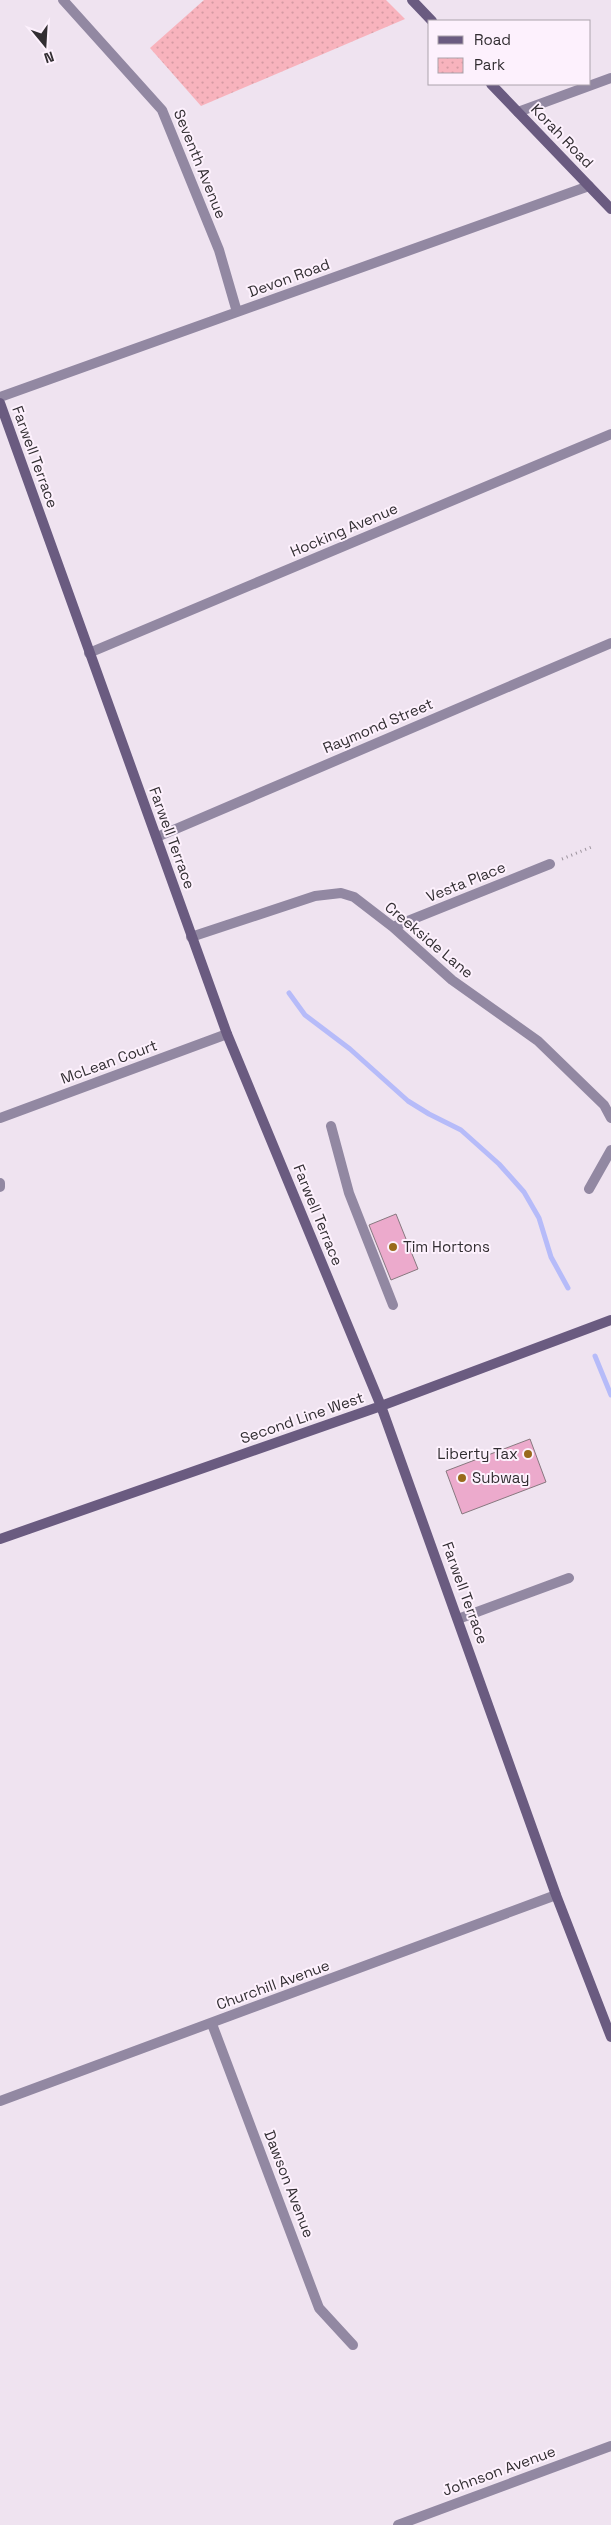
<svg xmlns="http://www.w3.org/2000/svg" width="611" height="2525" font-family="'Space Grotesk',sans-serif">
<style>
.park{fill:url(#park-dots)}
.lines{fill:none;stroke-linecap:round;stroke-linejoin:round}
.stream{stroke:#b6bbf9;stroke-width:5}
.building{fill:#ecaacc;stroke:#87787f}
.path{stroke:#9c939d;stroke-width:3;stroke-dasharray:1 4;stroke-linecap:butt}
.lane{stroke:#9288a2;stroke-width:10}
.street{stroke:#9288a2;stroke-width:10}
.secondary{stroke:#6a5b80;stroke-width:10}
.poi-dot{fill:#996a1b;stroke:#fdf1fd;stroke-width:2}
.labels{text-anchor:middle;stroke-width:4;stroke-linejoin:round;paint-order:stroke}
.street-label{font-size:15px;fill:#322e32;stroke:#fdf1fd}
.poi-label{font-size:15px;fill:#322e32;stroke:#fdf1fd;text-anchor:start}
</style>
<defs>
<pattern id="park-dots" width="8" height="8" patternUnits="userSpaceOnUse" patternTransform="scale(1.25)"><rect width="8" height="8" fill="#f8b3bd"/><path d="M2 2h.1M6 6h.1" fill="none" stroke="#d59aa3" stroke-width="1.8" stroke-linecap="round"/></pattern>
</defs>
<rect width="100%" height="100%" fill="#efe3f0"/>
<path class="park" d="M 204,0 L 386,0 L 405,19 L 201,106 L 150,48 Z"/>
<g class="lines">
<path class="stream" d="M 289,993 L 305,1015 L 350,1049 L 408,1101 L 429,1114 L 461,1130 L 499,1164 L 524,1192 L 539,1218 L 551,1257 L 568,1288
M 595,1356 L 611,1395"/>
</g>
<path class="building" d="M 396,1214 L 418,1269 L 391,1280 L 369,1225 Z
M 530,1439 L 546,1482 L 462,1514 L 446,1471 Z"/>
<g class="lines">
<path class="path" d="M 562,859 L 594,846"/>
<path class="lane" d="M 331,1126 L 349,1193 L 393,1305"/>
<path class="street" d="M 63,0 L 162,110 L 219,250 L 237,312
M 518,112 L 611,78
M 0,397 L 589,186
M 89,653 L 611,434
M 157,837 L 611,643
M 393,927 L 550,864
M 191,937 L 315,896 L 341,893 L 354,897 L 393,927 L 452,980 L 538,1041 L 604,1105 L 611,1118
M 0,1118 L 227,1034
M 0,1183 L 0,1187
M 589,1189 L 611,1150
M 458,1619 L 569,1578
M 212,2024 L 319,2308 L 353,2345
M 0,2101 L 556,1895
M 398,2525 L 611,2446"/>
<path class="secondary" d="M 412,0 L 432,21
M 491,84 L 611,209
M 0,403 L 227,1034 L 381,1406 L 556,1895 L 611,2037
M 0,1539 L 381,1406 L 611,1320"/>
</g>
<g class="poi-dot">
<circle cx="393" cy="1247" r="5"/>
<circle cx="528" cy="1454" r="5"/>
<circle cx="462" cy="1478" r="5"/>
</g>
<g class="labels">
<g class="street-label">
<text transform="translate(562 136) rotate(46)" y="5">Korah Road</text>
<text transform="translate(200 164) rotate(68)" y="5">Seventh Avenue</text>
<text transform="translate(289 278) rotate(-20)" y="5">Devon Road</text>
<text transform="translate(35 457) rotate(70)" y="5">Farwell Terrace</text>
<text transform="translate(344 530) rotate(-23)" y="5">Hocking Avenue</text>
<text transform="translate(378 726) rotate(-23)" y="5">Raymond Street</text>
<text transform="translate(172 838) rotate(70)" y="5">Farwell Terrace</text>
<text transform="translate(466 882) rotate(-22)" y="5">Vesta Place</text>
<text transform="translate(429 940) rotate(40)" y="5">Creekside Lane</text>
<text transform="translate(109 1062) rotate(-20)" y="5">McLean Court</text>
<text transform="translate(318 1215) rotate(68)" y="5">Farwell Terrace</text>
<text transform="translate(302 1418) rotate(-19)" y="5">Second Line West</text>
<text transform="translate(465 1593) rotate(70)" y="5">Farwell Terrace</text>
<text transform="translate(273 1985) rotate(-20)" y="5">Churchill Avenue</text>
<text transform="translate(289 2184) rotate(69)" y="5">Dawson Avenue</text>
<text transform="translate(499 2471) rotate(-20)" y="5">Johnson Avenue</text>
</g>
<g class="poi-label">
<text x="403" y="1252">Tim Hortons</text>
<text x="518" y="1459" text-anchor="end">Liberty Tax</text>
<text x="472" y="1483">Subway</text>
</g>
</g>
<rect x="428" y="20" width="162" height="65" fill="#fdf1fd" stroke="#aca3ac"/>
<rect x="438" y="36" width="25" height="8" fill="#6a5b80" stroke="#aca3ac"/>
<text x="474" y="45" font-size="15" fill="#322e32">Road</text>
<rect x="438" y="58" width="25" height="15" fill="url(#park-dots)" stroke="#aca3ac"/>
<text x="474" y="70" font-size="15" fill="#322e32">Park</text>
<g transform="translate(45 45) rotate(162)" stroke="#fdf1fd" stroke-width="4" paint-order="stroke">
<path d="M0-4L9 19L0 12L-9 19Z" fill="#322e32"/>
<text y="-8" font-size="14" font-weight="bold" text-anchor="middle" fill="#322e32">N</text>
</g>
</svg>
